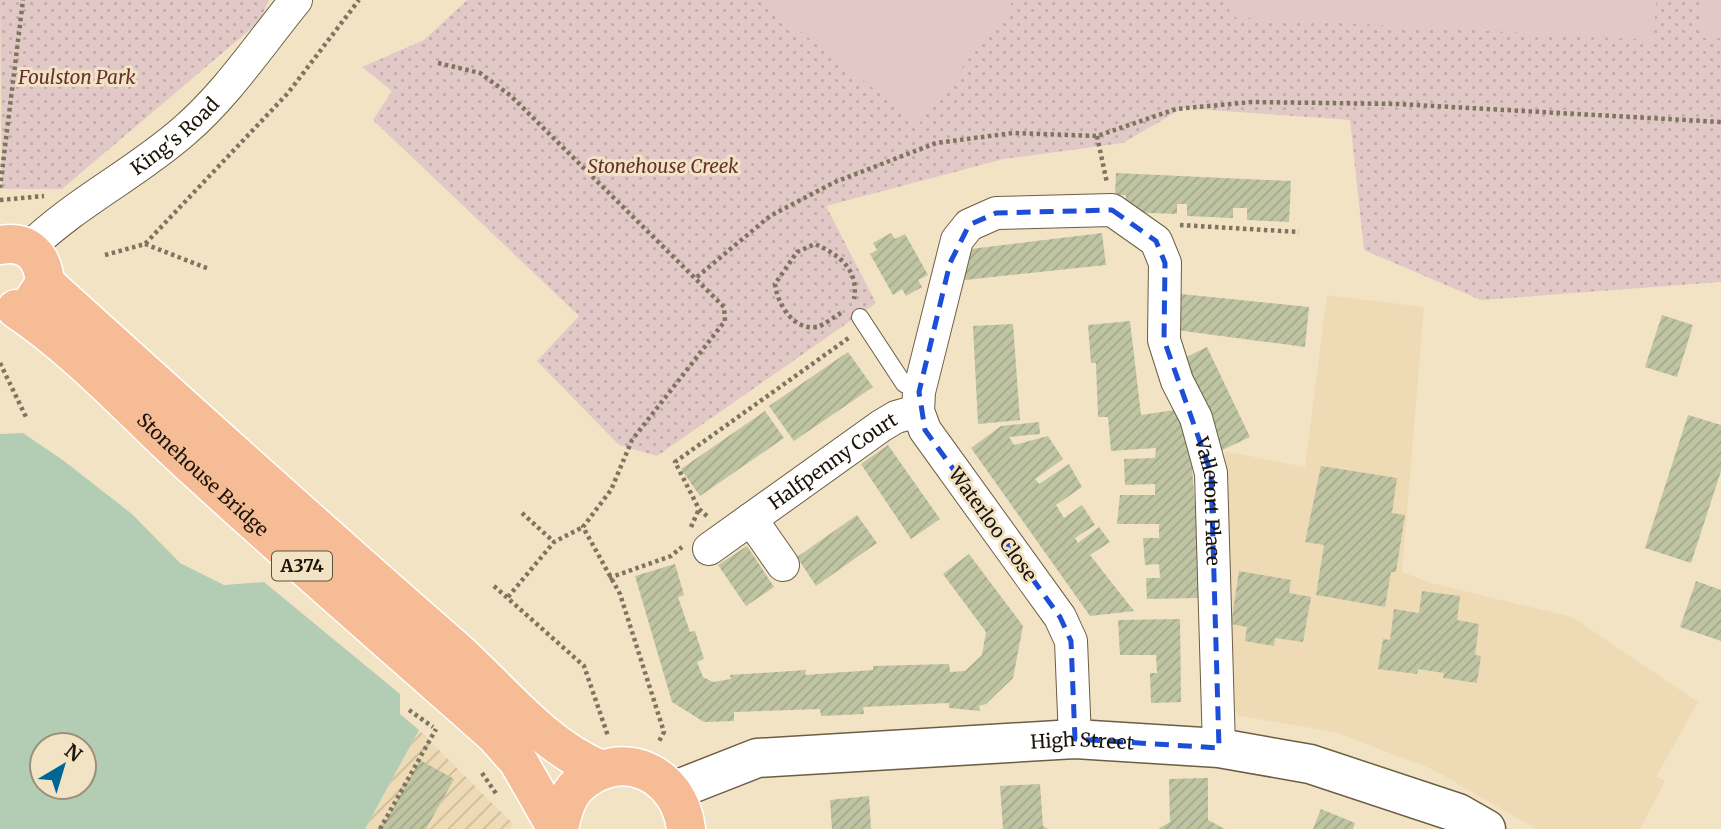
<svg xmlns="http://www.w3.org/2000/svg" width="1721" height="829" font-family="Merriweather,serif">
<style>
.built{fill:#eedbb5}
.industrial{fill:url(#industrial-furrows)}
.park{fill:url(#park-dots)}
.pitch{fill:#e2c9c7}
.water{fill:#b3cdb4;fill-rule:evenodd}
.building{fill:url(#building-hatch)}
.lines{fill:none;stroke-linecap:round;stroke-linejoin:round}
.service-casing{stroke:#6c5e44;stroke-width:18}
.minor-casing{stroke:#6c5e44;stroke-width:34}
.tertiary-casing{stroke:#6c5e44;stroke-width:41}
.primary-casing{stroke:#fff;stroke-width:41}
.path{stroke:#7f7460;stroke-width:4.5;stroke-dasharray:3.5 3.5;stroke-linecap:butt}
.service{stroke:#fff;stroke-width:16}
.minor{stroke:#fff;stroke-width:32}
.tertiary{stroke:#fff;stroke-width:38}
.primary{stroke:#f6bc95;stroke-width:38}
.marked{fill:none;stroke:#1d4ed8;stroke-width:5;stroke-dasharray:14 9;stroke-linejoin:round}
.labels{text-anchor:middle;stroke-width:6;stroke-linejoin:round;paint-order:stroke}
.shield{fill:#f3e3c5;stroke:#5b5241;stroke-width:2}
.shield-label{font-size:18px;font-weight:bold;fill:#1a1409}
.park-label{font-size:19px;font-style:italic;fill:#643030;stroke:#f3e3c5}
.street-label{font-size:19px;fill:#1a1409;stroke:#f3e3c5}
</style>
<defs>
<pattern id="industrial-furrows" width="10" height="10" patternUnits="userSpaceOnUse" patternTransform="scale(1.75)"><rect width="10" height="10" fill="#eedbb5"/><path d="M-1 1l2-2M0 10L10 0M9 11l2-2" fill="none" stroke="#ccbb9a"/></pattern>
<pattern id="park-dots" width="8" height="8" patternUnits="userSpaceOnUse" patternTransform="scale(1.75)"><rect width="8" height="8" fill="#e2c9c7"/><path d="M2 2h.1M6 6h.1" fill="none" stroke="#c1acaa" stroke-width="1.8" stroke-linecap="round"/></pattern>
<pattern id="building-hatch" width="6" height="6" patternUnits="userSpaceOnUse" patternTransform="scale(1.75)"><rect width="6" height="6" fill="#bfc4a3"/><path d="M-1 1l2-2M0 6l6-6M5 7l2-2" fill="none" stroke="#a4a88b"/></pattern>
</defs>
<rect width="100%" height="100%" fill="#f3e3c5"/>
<path class="built" d="M 1327,295 L 1424,307 L 1402,572 L 1431,583 L 1572,617 L 1698,702 L 1656,777 L 1665,781 L 1640,829 L 1536,829 L 1434,770 L 1335,732 L 1240,716 L 1229,707 L 1225,451 L 1305,467 Z"/>
<path class="industrial" d="M 419,730 L 512,823 L 511,829 L 365,829 Z"/>
<path class="park" d="M 0,0 L 269,0 L 259,22 L 62,189 L 2,189 Z
M 467,0 L 1721,0 L 1721,282 L 1481,300 L 1364,250 L 1350,120 L 1183,108 L 1123,143 L 1004,159 L 826,206 L 876,303 L 657,456 L 619,445 L 537,361 L 579,316 L 373,120 L 392,91 L 362,67 L 424,40 Z"/>
<path class="pitch" d="M 760,0 L 1014,0 L 919,124 Z
M 1230,0 L 1656,0 L 1654,40 L 1229,17 Z
M 1702,0 L 1721,0 L 1721,38 L 1702,38 Z"/>
<path class="water" d="M 23,433 L 64,461 L 132,514 L 180,563 L 224,585 L 264,582 L 400,694 L 400,714 L 419,730 L 365,829 L 0,829 L 0,434 ZM 42,745 L 84,745 L 84,787 L 42,787 Z"/>
<path class="building" d="M 1116,173 L 1291,181 L 1289,222 L 1247,220 L 1247,208 L 1233,208 L 1233,218 L 1187,216 L 1187,204 L 1177,204 L 1177,214 L 1125,212 L 1126,195 L 1115,195 Z
M 891,233 L 895,239 L 905,234 L 928,275 L 918,280 L 922,287 L 906,296 L 902,289 L 893,295 L 870,254 L 877,250 L 873,243 Z
M 1102,233 L 1106,265 L 965,280 L 962,250 Z
M 1171,293 L 1309,307 L 1305,347 L 1169,329 Z
M 1662,315 L 1693,325 L 1677,377 L 1645,367 Z
M 1130,321 L 1141,415 L 1181,409 L 1189,432 L 1197,527 L 1199,598 L 1147,599 L 1146,578 L 1160,578 L 1159,564 L 1145,565 L 1143,538 L 1159,538 L 1159,524 L 1117,524 L 1120,495 L 1155,495 L 1155,484 L 1125,485 L 1124,459 L 1155,458 L 1156,448 L 1111,451 L 1108,417 L 1098,417 L 1096,363 L 1091,363 L 1088,325 Z
M 1013,324 L 1020,420 L 978,424 L 973,326 Z
M 1207,347 L 1250,437 L 1218,452 L 1176,362 Z
M 848,352 L 873,387 L 794,441 L 769,406 Z
M 765,411 L 784,438 L 700,496 L 681,469 Z
M 1688,415 L 1721,425 L 1721,471 L 1691,563 L 1645,548 Z
M 1039,422 L 1040,434 L 1009,437 L 1014,445 L 1048,436 L 1063,459 L 1035,479 L 1039,484 L 1069,464 L 1082,487 L 1056,505 L 1064,518 L 1082,505 L 1095,525 L 1075,538 L 1078,543 L 1099,527 L 1110,542 L 1090,555 L 1134,611 L 1090,616 L 971,448 L 1001,426 Z
M 888,445 L 940,519 L 911,539 L 861,464 Z
M 1321,466 L 1397,478 L 1392,513 L 1405,515 L 1396,572 L 1391,572 L 1385,607 L 1316,595 L 1324,545 L 1305,542 Z
M 857,515 L 877,543 L 816,586 L 797,557 Z
M 747,546 L 774,587 L 746,606 L 718,565 Z
M 969,554 L 1023,626 L 1013,678 L 986,704 L 979,706 L 980,711 L 949,708 L 949,703 L 863,707 L 864,714 L 821,716 L 820,709 L 734,712 L 734,721 L 704,722 L 672,702 L 635,576 L 675,564 L 684,595 L 678,597 L 690,632 L 695,631 L 704,659 L 697,662 L 703,677 L 713,682 L 731,679 L 730,675 L 806,670 L 805,675 L 873,670 L 873,666 L 949,664 L 950,672 L 965,671 L 982,655 L 986,632 L 943,574 Z
M 1239,571 L 1291,580 L 1289,593 L 1311,597 L 1303,642 L 1275,638 L 1274,646 L 1245,641 L 1247,627 L 1231,624 Z
M 1696,581 L 1721,590 L 1721,641 L 1680,627 Z
M 1422,591 L 1460,596 L 1457,620 L 1479,624 L 1475,655 L 1481,656 L 1477,683 L 1443,678 L 1444,673 L 1418,669 L 1417,674 L 1378,669 L 1383,639 L 1390,640 L 1394,609 L 1419,613 Z
M 1180,619 L 1181,702 L 1151,703 L 1150,673 L 1157,673 L 1156,655 L 1120,655 L 1118,620 Z
M 420,760 L 454,779 L 426,829 L 381,829 Z
M 1208,778 L 1208,820 L 1225,829 L 1158,829 L 1170,822 L 1169,779 Z
M 1040,784 L 1043,826 L 1048,829 L 1003,829 L 1000,786 Z
M 869,796 L 871,829 L 832,829 L 830,800 Z
M 1321,809 L 1355,823 L 1353,829 L 1313,829 Z"/>
<g class="lines">
<g class="service-casing">
<path id="service" d="M 860,317 L 904,384 L 919,392"/>
</g>
<g class="minor-casing">
<g id="minor">
<path id="s1" d="M 29,248 C 75,203 135,174 184,131 C 227,94 260,44 296,0"/>
<path d="M 751,519 L 783,565"/>
<path id="s2" d="M 709,549 L 881,426 L 896,417 L 918,411"/>
<path id="s3" d="M 1075,739 L 1071,641 L 1060,617 L 925,430 L 918,411 L 919,392 L 957,240 L 969,225 L 996,213 L 1112,210 L 1156,241 L 1165,263 L 1164,340 L 1177,381 L 1196,418 L 1211,473 L 1219,748"/>
</g>
</g>
<g class="tertiary-casing">
<g id="tertiary">
<path id="s4" d="M 673,791 L 757,758 L 1075,739 L 1219,748 L 1310,764 L 1458,813 L 1486,829"/>
</g>
</g>
<g class="primary-casing">
<g id="primary">
<path d="M 0,245 C 28,240 43,256 45,283 L 31,304"/>
<path d="M 45,283 C 180,405 314,527 451,646 C 500,689 540,744 601,770"/>
<path id="s5" d="M 16,309 C 83,354 138,417 198,471 C 296,561 396,647 495,735 L 518,761 L 557,829"/>
<path d="M 559,829 C 562,814 566,796 578,785 C 622,745 680,774 686,829"/>
</g>
</g>
<path class="path" d="M 438,63 L 480,73 L 511,96 L 724,307 L 725,321 L 632,440 L 611,490 L 583,527 L 620,594 L 664,732 L 658,743
M 1097,136 L 1107,183
M 0,188 L 23,0
M 0,200 L 44,196
M 1180,225 L 1299,232
M 145,244 L 209,269
M 105,255 L 145,244 L 288,93 L 359,0
M 697,277 L 770,216 L 835,182 L 936,143 L 1013,133 L 1097,136 L 1176,109 L 1252,102 L 1398,104 L 1721,122
M 841,313 C 834,317 824,325 817,327 C 793,331 777,303 775,284 L 797,252 L 815,244 C 840,255 859,270 854,299
M 0,363 L 26,417
M 522,513 L 554,542
M 707,516 L 699,509 L 675,462 L 850,337
M 691,527 L 699,509
M 609,578 L 671,556 L 682,547
M 494,586 L 584,666 L 608,736
M 508,597 L 554,542 L 583,527
M 409,710 L 433,727
M 482,773 L 497,795
M 380,829 L 436,729"/>
<use href="#service" class="service"/>
<use href="#minor" class="minor"/>
<use href="#tertiary" class="tertiary"/>
<use href="#primary" class="primary"/>
</g>
<path class="marked" d="M 1112,210 L 1156,241 L 1165,263 L 1164,340 L 1211,473 L 1219,748 L 1075,739 L 1071,641 L 1060,617 L 925,430 L 919,392 L 950,263 L 969,225 L 996,213 Z"/>
<g class="labels">
<rect class="shield" x="272" y="551.5" width="60" height="29" rx="5"/>
<g class="shield-label">
<text x="302" y="572">A374</text>
</g>
<g class="park-label">
<text x="77" y="84">Foulston Park</text>
<text x="663" y="173">Stonehouse Creek</text>
</g>
<g class="street-label">
<text dy="7" stroke="none"><textPath href="#s1" startOffset="184">King's Road</textPath></text>
<text dy="7" stroke="none"><textPath href="#s2" startOffset="152">Halfpenny Court</textPath></text>
<text dy="7" stroke="none"><textPath href="#s5" startOffset="250">Stonehouse Bridge</textPath></text>
<text dy="7" stroke="none"><textPath href="#s3" startOffset="1040">Valletort Place</textPath></text>
<text transform="translate(993 524) rotate(54)" y="7">Waterloo Close</text>
<text dy="7" stroke="none"><textPath href="#s4" startOffset="416">High Street</textPath></text>
</g>
</g>
<g transform="translate(63 766) rotate(38)"><circle r="33" fill="#f3e3c5" stroke="#9c907a" stroke-width="2"/>
<path d="M0-5L12 26L0 18L-12 26Z" fill="#016695"/>
<text y="-10" font-size="19" font-weight="bold" text-anchor="middle" fill="#1a1409">N</text>
</g>
</svg>
